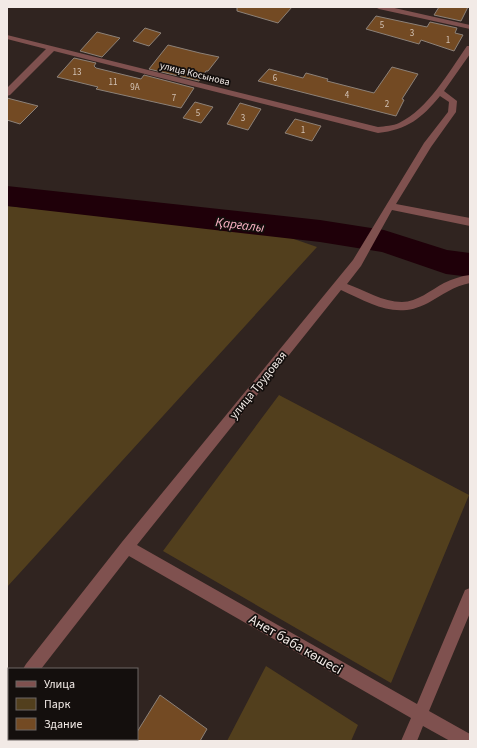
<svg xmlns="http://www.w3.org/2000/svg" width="477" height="748" font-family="'Source Sans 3',sans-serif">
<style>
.green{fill:#523f1d}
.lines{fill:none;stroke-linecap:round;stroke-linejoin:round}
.river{fill:#1f0009;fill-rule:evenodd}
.building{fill:#734a23;stroke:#8c8178}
.minor{fill:#7f514f;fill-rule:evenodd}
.labels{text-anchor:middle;stroke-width:3.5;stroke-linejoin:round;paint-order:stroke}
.far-number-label{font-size:9px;fill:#d2c2b5}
.far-street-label{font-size:10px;fill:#f2eae6;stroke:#140f0d}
.street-label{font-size:12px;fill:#f2eae6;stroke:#140f0d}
.water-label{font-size:13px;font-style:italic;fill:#feb6c8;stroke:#140f0d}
.near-street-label{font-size:14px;fill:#f2eae6;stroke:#140f0d}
</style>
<rect width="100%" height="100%" fill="#302420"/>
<path class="green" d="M 7,206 L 258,231 L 291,238 L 317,247 L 7,587 Z
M 279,395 L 469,495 L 391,683 L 163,551 Z
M 266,666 L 358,725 L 351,741 L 227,741 Z"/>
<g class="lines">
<path class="river" d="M 7,186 L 320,220 L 384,230 L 447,250 L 470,253 L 470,277 L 446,274 L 382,252 L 320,242 L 7,206 Z"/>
</g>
<path class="building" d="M 237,7 L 292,7 L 278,23 L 237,11 Z
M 439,7 L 468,7 L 461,21 L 434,15 Z
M 376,16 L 427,27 L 430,22 L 457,28 L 455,33 L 463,35 L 454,51 L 421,40 L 419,44 L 366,29 Z
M 145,28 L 161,33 L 149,46 L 133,41 Z
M 97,32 L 120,38 L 102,57 L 80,51 Z
M 168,45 L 200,53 L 219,57 L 208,71 L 206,71 L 199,81 L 149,69 Z
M 74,58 L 96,63 L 94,66 L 96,68 L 141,79 L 144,75 L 194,88 L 181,108 L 96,89 L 98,87 L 57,77 Z
M 392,67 L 418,74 L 402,99 L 404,100 L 396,116 L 258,81 L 269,69 L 303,78 L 306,73 L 328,79 L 327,81 L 374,93 Z
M 7,98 L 38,106 L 20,124 L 7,120 Z
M 195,102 L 213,107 L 201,123 L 183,118 Z
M 240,103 L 261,109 L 248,130 L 227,124 Z
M 295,119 L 321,126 L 312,141 L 285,133 Z
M 160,695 L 207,729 L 200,741 L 131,741 L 132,739 L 137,739 L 137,732 Z"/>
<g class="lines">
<path class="minor" d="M 375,7 L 390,7 L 470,25 L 470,29 L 379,9 Z
M 7,35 L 378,127 C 385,126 393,126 399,123 C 428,109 449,72 467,46 L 470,46 L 470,54 L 444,91 L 457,101 L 456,112 L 431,147 L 396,204 L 470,218 L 470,226 L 392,210 L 361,266 L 347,284 C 364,290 383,302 402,302 C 417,302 431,290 444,283 C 452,279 461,276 470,275 L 470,283 C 454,286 442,295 428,303 C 396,320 372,304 341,290 L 137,545 L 417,704 L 465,590 L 470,588 L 470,613 L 429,711 L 470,734 L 470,741 L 450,741 L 423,726 L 417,741 L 401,741 L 411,718 L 129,556 L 41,669 L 23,669 L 26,664 L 122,542 L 353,260 L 424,143 L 448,112 L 449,102 L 440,96 C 422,118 407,130 378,133 L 54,51 L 10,95 L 7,96 L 7,88 L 46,49 L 7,39 Z
M 9,689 L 9,706 L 7,707 L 7,690 Z"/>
</g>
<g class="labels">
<g class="far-number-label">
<text x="382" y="28">5</text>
<text x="412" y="36">3</text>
<text x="448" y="43">1</text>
<text x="77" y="75">13</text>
<text x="275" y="81">6</text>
<text x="113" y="85">11</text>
<text x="135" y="90">9А</text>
<text x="347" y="98">4</text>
<text x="174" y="101">7</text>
<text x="387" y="107">2</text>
<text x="198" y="116">5</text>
<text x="243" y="121">3</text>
<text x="303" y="133">1</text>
</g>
<g class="far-street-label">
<text transform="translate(195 73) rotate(14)" y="4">улица Косынова</text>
</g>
<g class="street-label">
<text transform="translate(258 385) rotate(-51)" y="4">улица Трудовая</text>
</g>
<g class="water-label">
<text transform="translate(240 224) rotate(7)" y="5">Қарғалы</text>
</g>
<g class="near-street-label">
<text transform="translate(296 644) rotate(30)" y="5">Анет баба көшесі</text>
</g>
</g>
<rect width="477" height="748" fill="none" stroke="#f2eae6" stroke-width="16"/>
<rect x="8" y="668" width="130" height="72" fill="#140f0d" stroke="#6d6764"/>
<rect x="16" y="681" width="20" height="6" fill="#7f514f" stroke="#6d6764"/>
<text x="44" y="688" font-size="12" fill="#f2eae6">Улица</text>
<rect x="16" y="698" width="20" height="12" fill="#523f1d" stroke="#6d6764"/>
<text x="44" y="708" font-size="12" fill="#f2eae6">Парк</text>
<rect x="16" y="718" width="20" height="12" fill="#734a23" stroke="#6d6764"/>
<text x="44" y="728" font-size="12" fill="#f2eae6">Здание</text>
</svg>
